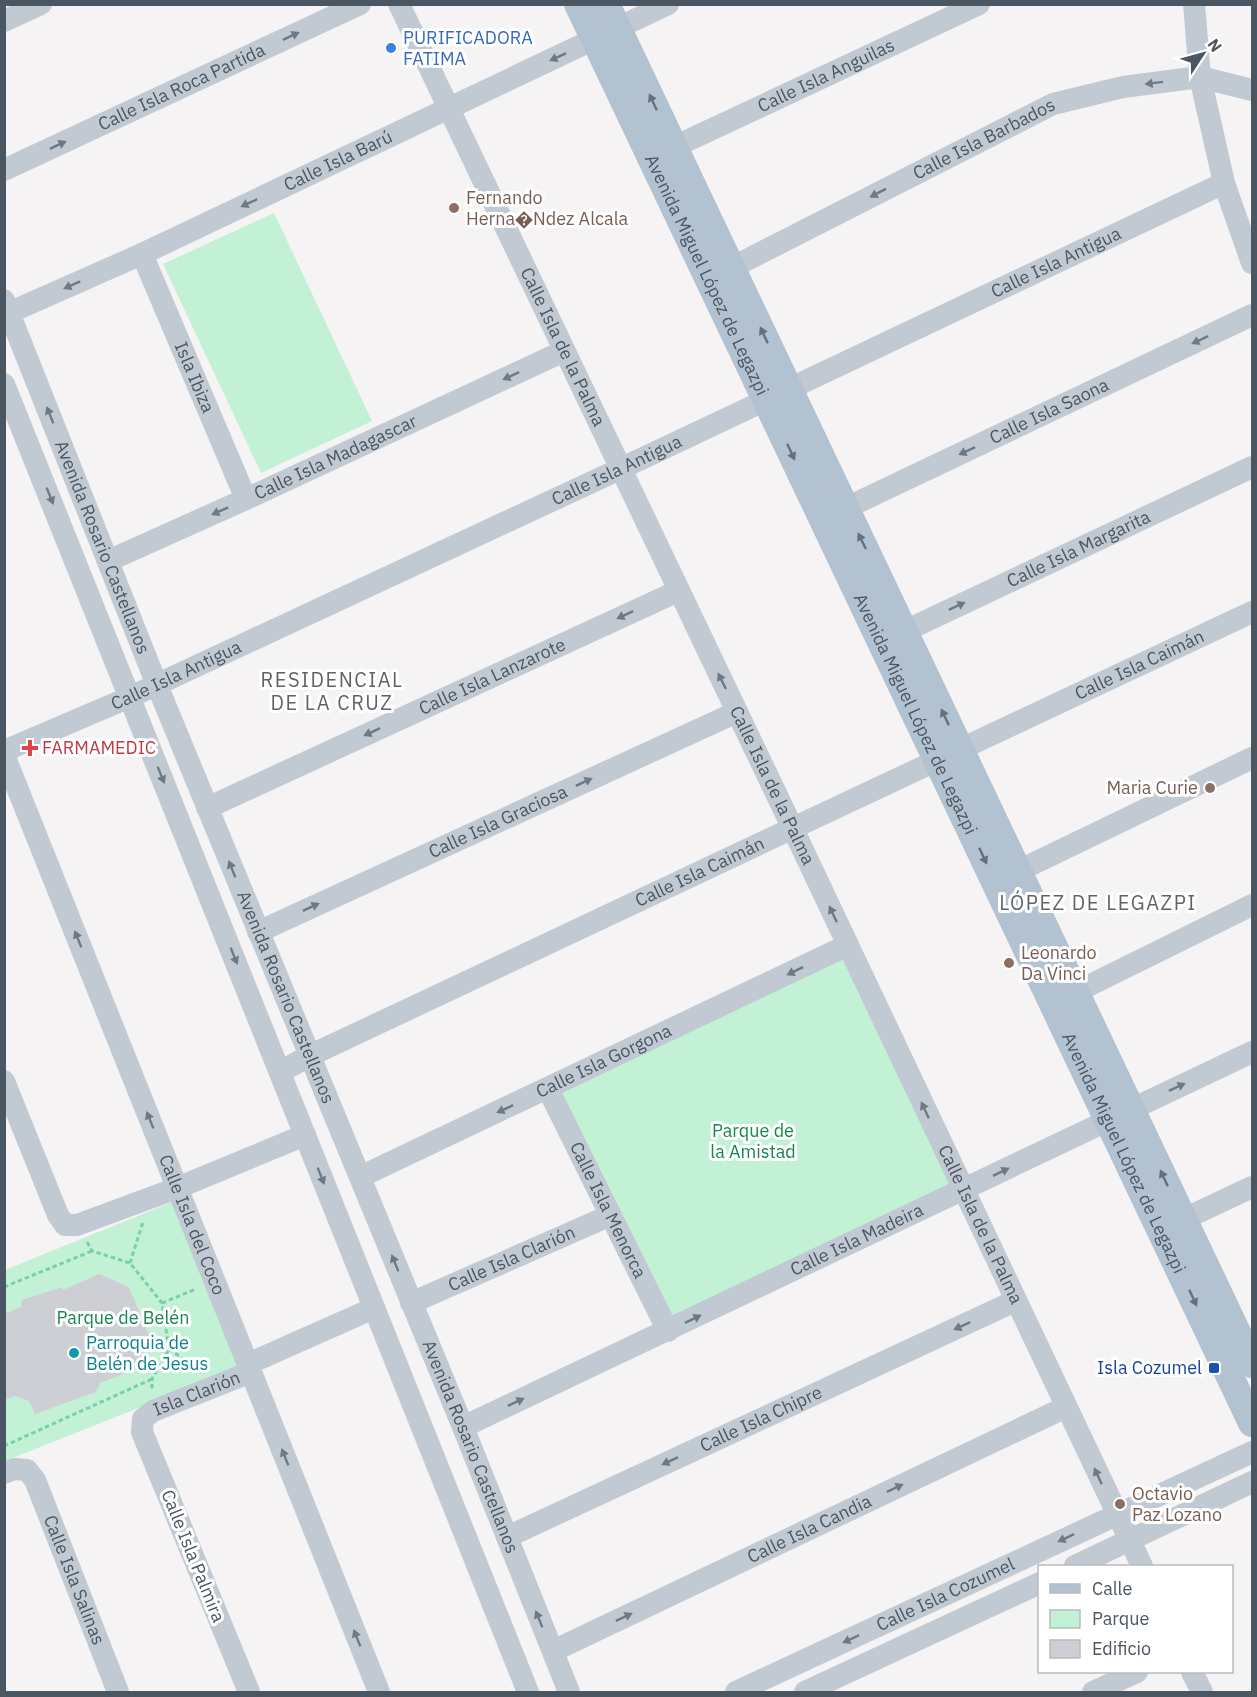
<svg xmlns="http://www.w3.org/2000/svg" width="1257" height="1697" font-family="'IBM Plex Sans',sans-serif">
<style>
.green{fill:#c3f1d5}
.building{fill:#cdcfd5}
.lines{fill:none;stroke-linecap:round;stroke-linejoin:round}
.path{stroke:#7ad0a6;stroke-width:3;stroke-dasharray:4.5 3;stroke-linecap:butt}
.minor{stroke:#c1cad2;stroke-width:22}
.major{stroke:#b3c2d1;stroke-width:28}
.oneway{fill:#6e7983}
.oneway2{fill:#64717d}
.shop-dot{fill:#3f7fe0;stroke:#fff;stroke-width:2}
.education-dot{fill:#8d6e63;stroke:#fff;stroke-width:2}
.health-dot{fill:#e0444e;stroke:#fff;stroke-width:2}
.culture-dot{fill:#0f9aa8;stroke:#fff;stroke-width:2}
.transit-dot{fill:#1a4fb4;stroke:#fff;stroke-width:2}
.labels{text-anchor:middle;stroke-width:6;stroke-linejoin:round;paint-order:stroke}
.shop-label{font-size:18px;fill:#366cbe;stroke:#fff;text-anchor:start}
.street-label{font-size:18px;fill:#4a5661;stroke:#fff}
.education-label{font-size:18px;fill:#785e54;stroke:#fff;text-anchor:start}
.health-label{font-size:18px;fill:#be3a42;stroke:#fff;text-anchor:start}
.park-label{font-size:18px;fill:#17864f;stroke:#fff}
.culture-label{font-size:18px;fill:#0d838f;stroke:#fff;text-anchor:start}
.transit-label{font-size:18px;fill:#164399;stroke:#fff;text-anchor:end}
.neighbourhood-label{font-size:20px;letter-spacing:1.5px;fill:#5f6368;stroke:#fff}
</style>
<rect width="100%" height="100%" fill="#f5f3f3"/>
<path class="green" d="M 274,213 L 372,421 L 261,473 L 163,264 Z
M 845,953 L 955,1187 L 671,1324 L 556,1092 Z
M 172,1202 L 239,1368 L 5,1461 L 5,1270 Z"/>
<path class="building" d="M 99,1274 L 129,1287 L 150,1338 L 138,1368 L 100,1383 L 96,1392 L 35,1414 L 29,1401 L 15,1396 L 4,1400 L 4,1314 L 21,1307 L 22,1300 L 62,1287 L 63,1290 Z"/>
<g class="lines">
<path class="path" d="M 87,1242 L 92,1251 L 130,1263 L 162,1303 L 169,1349 L 152,1379 L 152,1391
M 130,1263 L 143,1222
M 4,1287 L 92,1251
M 162,1303 L 196,1289
M 169,1349 L 202,1372
M 4,1446 L 152,1379"/>
<g class="minor">
<path id="s1" d="M 399,4 L 793,829 L 1142,1566"/>
<path d="M 1194,4 L 1200,77 L 1224,183 L 1252,263"/>
<path d="M 4,21 L 41,4"/>
<path id="s2" d="M 674,147 L 979,4"/>
<path id="s3" d="M 4,170 L 360,4"/>
<path id="s4" d="M 142,254 L 246,499"/>
<path id="s5" d="M 731,268 L 1053,104 L 1123,87 L 1200,77 L 1252,90"/>
<path id="s6" d="M 4,300 L 157,685 L 463,1427 L 569,1692"/>
<path id="s7" d="M 4,315 L 142,254 L 668,4"/>
<path d="M 4,384 L 528,1692"/>
<path id="s8" d="M 846,508 L 1252,315"/>
<path id="s9" d="M 108,561 L 246,499 L 564,351"/>
<path id="s10" d="M 905,631 L 1252,467"/>
<path id="s11" d="M 4,751 L 130,697 L 620,469 L 1224,183"/>
<path id="s12" d="M 4,755 L 379,1692"/>
<path id="s13" d="M 207,808 L 678,591"/>
<path d="M 1018,871 L 1252,758"/>
<path id="s14" d="M 258,932 L 737,712"/>
<path d="M 1076,992 L 1252,905"/>
<path id="s15" d="M 280,1072 L 309,1056 L 1252,612"/>
<path d="M 4,1081 L 58,1215 L 65,1225 L 77,1225 L 177,1188 L 305,1135"/>
<path id="s16" d="M 548,1089 L 668,1331"/>
<path id="s17" d="M 360,1177 L 848,945"/>
<path d="M 1184,1219 L 1252,1187"/>
<path id="s18" d="M 411,1303 L 611,1215"/>
<path d="M 248,1364 L 374,1308"/>
<path id="s19" d="M 463,1427 L 1252,1052"/>
<path id="s20" d="M 4,1473 L 15,1469 L 27,1470 L 35,1480 L 118,1692"/>
<path id="s21" d="M 507,1537 L 1015,1301"/>
<path d="M 1075,1566 L 1252,1482"/>
<path id="s22" d="M 553,1651 L 1066,1407"/>
<path d="M 1192,1672 L 1202,1692"/>
<path id="s23" d="M 249,1692 L 142,1432 L 143,1419 L 153,1411 L 251,1372"/>
<path id="s24" d="M 736,1692 L 1252,1452"/>
<path d="M 805,1692 L 1040,1583"/>
<path d="M 1093,1692 L 1137,1672"/>
</g>
<g class="major">
<path id="s25" d="M 578,4 L 1252,1423"/>
<path d="M 606,4 L 1252,1364"/>
</g>
</g>
<defs><path id="oneway-solid" d="M-6-.8H1V-3.2L6.5 0L1 3.2V.8H-6Z" transform="scale(1.5)"/></defs>
<g class="oneway">
<use href="#oneway-solid" transform="translate(291 36) rotate(-25)"/>
<use href="#oneway-solid" transform="translate(558 57) rotate(155)"/>
<use href="#oneway-solid" transform="translate(1154 83) rotate(173)"/>
<use href="#oneway-solid" transform="translate(58 145) rotate(-25)"/>
<use href="#oneway-solid" transform="translate(878 193) rotate(153)"/>
<use href="#oneway-solid" transform="translate(249 203) rotate(155)"/>
<use href="#oneway-solid" transform="translate(72 285) rotate(156)"/>
<use href="#oneway-solid" transform="translate(1200 340) rotate(155)"/>
<use href="#oneway-solid" transform="translate(511 376) rotate(155)"/>
<use href="#oneway-solid" transform="translate(50 415) rotate(-112)"/>
<use href="#oneway-solid" transform="translate(967 451) rotate(155)"/>
<use href="#oneway-solid" transform="translate(50 496) rotate(68)"/>
<use href="#oneway-solid" transform="translate(220 511) rotate(156)"/>
<use href="#oneway-solid" transform="translate(957 606) rotate(-25)"/>
<use href="#oneway-solid" transform="translate(625 615) rotate(155)"/>
<use href="#oneway-solid" transform="translate(722 681) rotate(-116)"/>
<use href="#oneway-solid" transform="translate(372 732) rotate(155)"/>
<use href="#oneway-solid" transform="translate(161 775) rotate(68)"/>
<use href="#oneway-solid" transform="translate(584 782) rotate(-25)"/>
<use href="#oneway-solid" transform="translate(232 869) rotate(-112)"/>
<use href="#oneway-solid" transform="translate(311 907) rotate(-25)"/>
<use href="#oneway-solid" transform="translate(833 914) rotate(-115)"/>
<use href="#oneway-solid" transform="translate(78 939) rotate(-112)"/>
<use href="#oneway-solid" transform="translate(234 956) rotate(68)"/>
<use href="#oneway-solid" transform="translate(795 971) rotate(154)"/>
<use href="#oneway-solid" transform="translate(1177 1087) rotate(-25)"/>
<use href="#oneway-solid" transform="translate(505 1109) rotate(155)"/>
<use href="#oneway-solid" transform="translate(925 1110) rotate(-115)"/>
<use href="#oneway-solid" transform="translate(150 1120) rotate(-112)"/>
<use href="#oneway-solid" transform="translate(1001 1172) rotate(-26)"/>
<use href="#oneway-solid" transform="translate(321 1176) rotate(68)"/>
<use href="#oneway-solid" transform="translate(395 1263) rotate(-112)"/>
<use href="#oneway-solid" transform="translate(693 1319) rotate(-26)"/>
<use href="#oneway-solid" transform="translate(962 1326) rotate(155)"/>
<use href="#oneway-solid" transform="translate(516 1402) rotate(-25)"/>
<use href="#oneway-solid" transform="translate(285 1457) rotate(-112)"/>
<use href="#oneway-solid" transform="translate(670 1461) rotate(155)"/>
<use href="#oneway-solid" transform="translate(1098 1476) rotate(-115)"/>
<use href="#oneway-solid" transform="translate(895 1488) rotate(-25)"/>
<use href="#oneway-solid" transform="translate(1066 1538) rotate(155)"/>
<use href="#oneway-solid" transform="translate(624 1617) rotate(-25)"/>
<use href="#oneway-solid" transform="translate(539 1619) rotate(-112)"/>
<use href="#oneway-solid" transform="translate(357 1638) rotate(-112)"/>
<use href="#oneway-solid" transform="translate(851 1639) rotate(155)"/>
</g>
<g class="oneway2">
<use href="#oneway-solid" transform="translate(653 102) rotate(-115)"/>
<use href="#oneway-solid" transform="translate(764 335) rotate(-115)"/>
<use href="#oneway-solid" transform="translate(791 452) rotate(65)"/>
<use href="#oneway-solid" transform="translate(862 541) rotate(-116)"/>
<use href="#oneway-solid" transform="translate(945 717) rotate(-115)"/>
<use href="#oneway-solid" transform="translate(983 856) rotate(65)"/>
<use href="#oneway-solid" transform="translate(1164 1178) rotate(-115)"/>
<use href="#oneway-solid" transform="translate(1193 1298) rotate(65)"/>
</g>
<circle class="shop-dot" cx="391" cy="48" r="6"/>
<g class="education-dot">
<circle cx="454" cy="208" r="6"/>
<circle cx="1210" cy="788" r="6"/>
<circle cx="1009" cy="963" r="6"/>
<circle cx="1120" cy="1504" r="6"/>
</g>
<path class="health-dot" d="M27 739h6v6h6v6h-6v6h-6v-6h-6v-6h6z"/>
<circle class="culture-dot" cx="74" cy="1353" r="6"/>
<rect class="transit-dot" x="1208" y="1362" width="12" height="12" rx="3"/>
<g class="labels">
<g class="shop-label">
<text x="403" y="44">PURIFICADORA<tspan x="403" dy="21">FATIMA</tspan></text>
</g>
<g class="street-label">
<text dy="6" stroke="none"><textPath href="#s2" startOffset="168">Calle Isla Anguilas</textPath></text>
<text dy="6" stroke="none"><textPath href="#s3" startOffset="196">Calle Isla Roca Partida</textPath></text>
<text dy="6" stroke="none"><textPath href="#s5" startOffset="284">Calle Isla Barbados</textPath></text>
<text dy="6" stroke="none"><textPath href="#s7" startOffset="368">Calle Isla Barú</textPath></text>
<text dy="6" stroke="none"><textPath href="#s11" startOffset="1160">Calle Isla Antigua</textPath></text>
<text dy="6" stroke="none"><textPath href="#s25" startOffset="300">Avenida Miguel López de Legazpi</textPath></text>
<text dy="6" stroke="none"><textPath href="#s1" startOffset="380">Calle Isla de la Palma</textPath></text>
<text dy="6" stroke="none"><textPath href="#s4" startOffset="134">Isla Ibiza</textPath></text>
<text dy="6" stroke="none"><textPath href="#s8" startOffset="225">Calle Isla Saona</textPath></text>
<text dy="6" stroke="none"><textPath href="#s9" startOffset="250">Calle Isla Madagascar</textPath></text>
<text dy="6" stroke="none"><textPath href="#s11" startOffset="674">Calle Isla Antigua</textPath></text>
<text dy="6" stroke="none"><textPath href="#s6" startOffset="266">Avenida Rosario Castellanos</textPath></text>
<text dy="6" stroke="none"><textPath href="#s10" startOffset="192">Calle Isla Margarita</textPath></text>
<text dy="6" stroke="none"><textPath href="#s15" startOffset="951">Calle Isla Caimán</textPath></text>
<text dy="6" stroke="none"><textPath href="#s11" startOffset="188">Calle Isla Antigua</textPath></text>
<text dy="6" stroke="none"><textPath href="#s13" startOffset="314">Calle Isla Lanzarote</textPath></text>
<text dy="6" stroke="none"><textPath href="#s25" startOffset="786">Avenida Miguel López de Legazpi</textPath></text>
<text dy="6" stroke="none"><textPath href="#s1" startOffset="866">Calle Isla de la Palma</textPath></text>
<text dy="6" stroke="none"><textPath href="#s14" startOffset="264">Calle Isla Graciosa</textPath></text>
<text dy="6" stroke="none"><textPath href="#s15" startOffset="465">Calle Isla Caimán</textPath></text>
<text dy="6" stroke="none"><textPath href="#s6" startOffset="752">Avenida Rosario Castellanos</textPath></text>
<text dy="6" stroke="none"><textPath href="#s17" startOffset="270">Calle Isla Gorgona</textPath></text>
<text dy="6" stroke="none"><textPath href="#s25" startOffset="1272">Avenida Miguel López de Legazpi</textPath></text>
<text dy="6" stroke="none"><textPath href="#s16" startOffset="135">Calle Isla Menorca</textPath></text>
<text dy="6" stroke="none"><textPath href="#s12" startOffset="506">Calle Isla del Coco</textPath></text>
<text dy="6" stroke="none"><textPath href="#s1" startOffset="1352">Calle Isla de la Palma</textPath></text>
<text dy="6" stroke="none"><textPath href="#s19" startOffset="436">Calle Isla Madeira</textPath></text>
<text dy="6" stroke="none"><textPath href="#s18" startOffset="110">Calle Isla Clarión</textPath></text>
<text dy="6" stroke="none"><textPath href="#s23" startOffset="354">Isla Clarión</textPath></text>
<text dy="6" stroke="none"><textPath href="#s21" startOffset="280">Calle Isla Chipre</textPath></text>
<text dy="6" stroke="none"><textPath href="#s6" startOffset="1238">Avenida Rosario Castellanos</textPath></text>
<text dy="6" stroke="none"><textPath href="#s22" startOffset="284">Calle Isla Candia</textPath></text>
<text transform="translate(193 1556) rotate(68)" y="6">Calle Isla Palmira</text>
<text dy="6" stroke="none"><textPath href="#s20" startOffset="144">Calle Isla Salinas</textPath></text>
<text dy="6" stroke="none"><textPath href="#s24" startOffset="231">Calle Isla Cozumel</textPath></text>
</g>
<g class="education-label">
<text x="466" y="204">Fernando<tspan x="466" dy="21">Herna�Ndez Alcala</tspan></text>
<text x="1198" y="794" text-anchor="end">Maria Curie</text>
<text x="1021" y="959">Leonardo<tspan x="1021" dy="21">Da Vinci</tspan></text>
<text x="1132" y="1500">Octavio<tspan x="1132" dy="21">Paz Lozano</tspan></text>
</g>
<g class="health-label">
<text x="42" y="754">FARMAMEDIC</text>
</g>
<g class="park-label">
<text x="753" y="1137">Parque de<tspan x="753" dy="21">la Amistad</tspan></text>
<text x="123" y="1324">Parque de Belén</text>
</g>
<g class="culture-label">
<text x="86" y="1349">Parroquia de<tspan x="86" dy="21">Belén de Jesus</tspan></text>
</g>
<g class="transit-label">
<text x="1202" y="1374">Isla Cozumel</text>
</g>
<g class="neighbourhood-label">
<text x="332" y="687">RESIDENCIAL<tspan x="332" dy="23">DE LA CRUZ</tspan></text>
<text x="1098" y="910">LÓPEZ DE LEGAZPI</text>
</g>
</g>
<rect width="1257" height="1697" fill="none" stroke="#4a5661" stroke-width="12"/>
<rect x="1038" y="1565" width="195" height="108" fill="#ffffff" stroke="#b7bbc0" stroke-width="1.5"/>
<rect x="1050" y="1584" width="30" height="9" fill="#b3c2d1" stroke="#b7bbc0" stroke-width="1.5"/>
<text x="1092" y="1595" font-size="18" fill="#4a5661">Calle</text>
<rect x="1050" y="1610" width="30" height="18" fill="#c3f1d5" stroke="#b7bbc0" stroke-width="1.5"/>
<text x="1092" y="1625" font-size="18" fill="#4a5661">Parque</text>
<rect x="1050" y="1640" width="30" height="18" fill="#cdcfd5" stroke="#b7bbc0" stroke-width="1.5"/>
<text x="1092" y="1655" font-size="18" fill="#4a5661">Edificio</text>
<g transform="translate(1203 54) rotate(54)" stroke="#ffffff" stroke-width="4.5" paint-order="stroke">
<path d="M0-4.5L10 22L0 15L-10 22Z" fill="#4a5661"/>
<text y="-9" font-size="16" font-weight="bold" text-anchor="middle" fill="#4a5661">N</text>
</g>
</svg>
